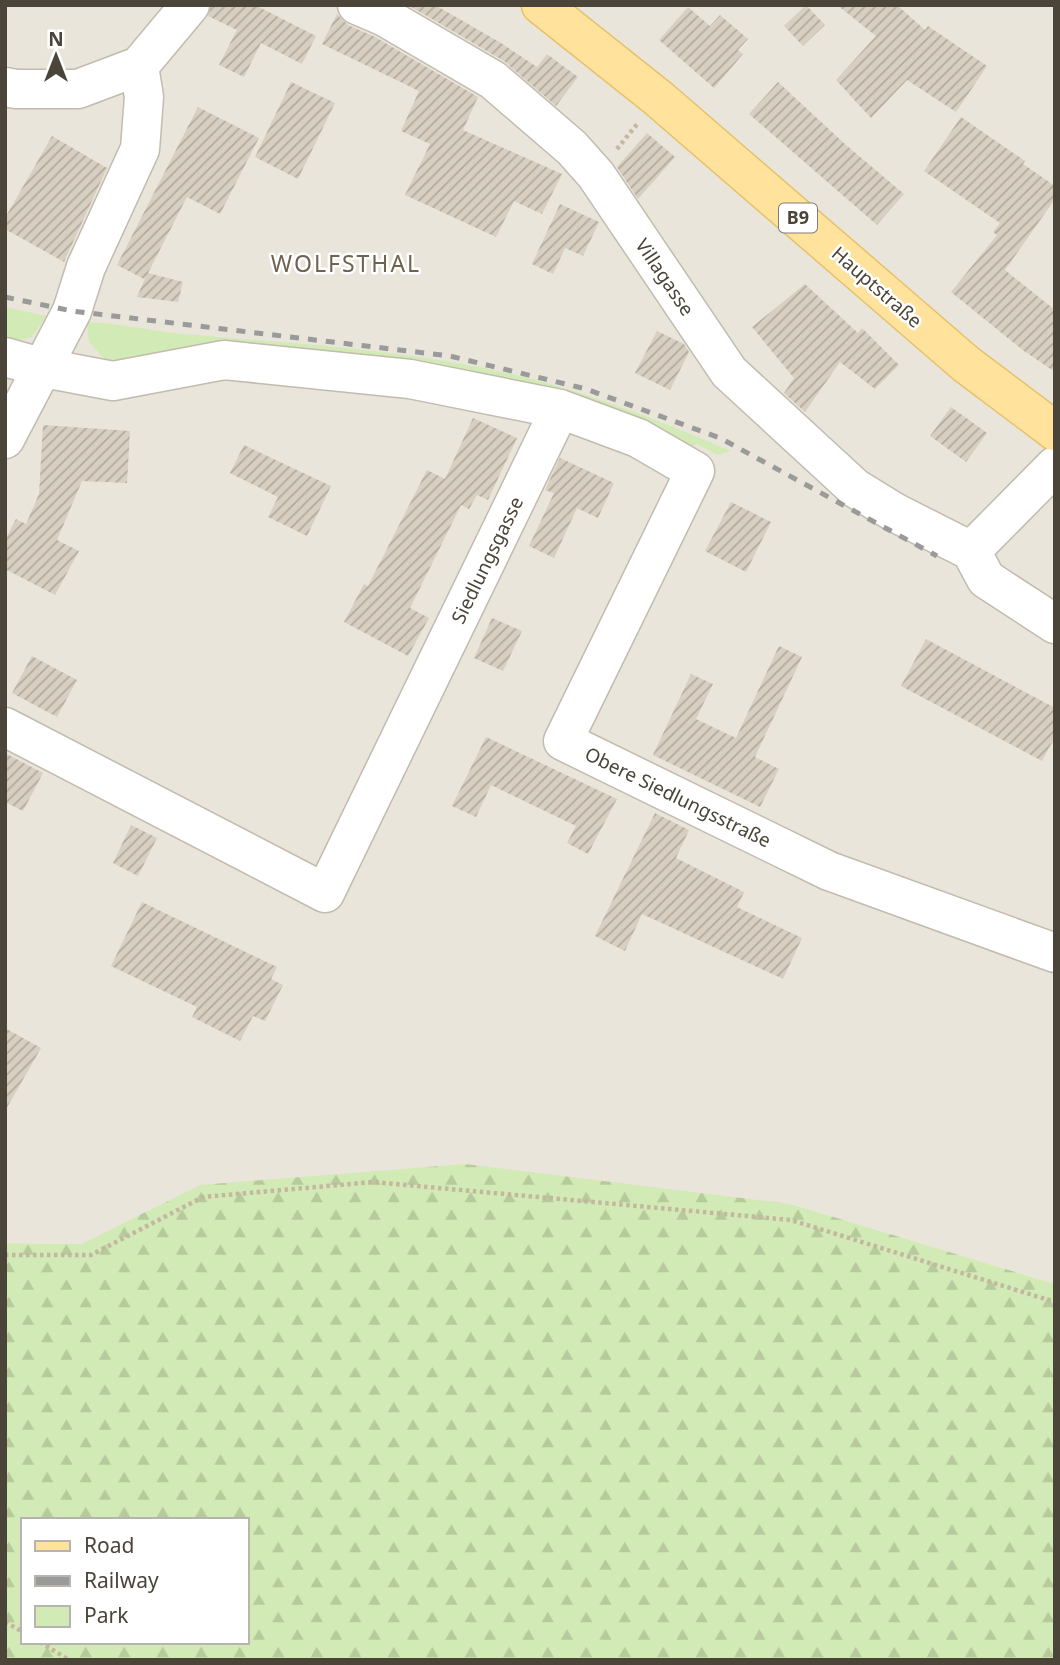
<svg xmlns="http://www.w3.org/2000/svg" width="1060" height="1665" font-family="'Noto Sans',sans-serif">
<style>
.residential{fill:#eae5da}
.green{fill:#d2eab5}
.forest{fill:url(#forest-firs);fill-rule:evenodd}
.building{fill:url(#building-hatch)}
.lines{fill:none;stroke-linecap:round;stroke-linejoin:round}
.minor-casing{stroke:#c2bbae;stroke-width:41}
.major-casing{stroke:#e6c16a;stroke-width:41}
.path{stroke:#c4b79f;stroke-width:4.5;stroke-dasharray:3.5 3.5;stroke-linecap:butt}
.minor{stroke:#fff;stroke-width:38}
.major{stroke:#ffe39c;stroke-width:38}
.rail{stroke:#9a9a9a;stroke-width:5;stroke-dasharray:9 9;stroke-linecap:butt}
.labels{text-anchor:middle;stroke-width:5;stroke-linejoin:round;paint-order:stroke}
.shield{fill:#fff;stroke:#817c74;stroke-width:2}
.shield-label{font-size:18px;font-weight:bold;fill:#4b4439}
.street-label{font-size:19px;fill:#4b4439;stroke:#fff}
.quarter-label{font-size:23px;letter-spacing:2px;fill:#6e6250;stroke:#fff}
</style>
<defs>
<pattern id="forest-firs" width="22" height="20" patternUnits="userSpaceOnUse" patternTransform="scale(1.75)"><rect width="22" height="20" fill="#d2eab5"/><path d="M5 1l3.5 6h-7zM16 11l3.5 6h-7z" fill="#b6ca9c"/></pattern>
<pattern id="building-hatch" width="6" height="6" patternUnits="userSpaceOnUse" patternTransform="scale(1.75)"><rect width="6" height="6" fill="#d8cfc1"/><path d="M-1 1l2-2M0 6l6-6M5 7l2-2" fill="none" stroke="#b1aa9e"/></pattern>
</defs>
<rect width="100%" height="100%" fill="#f6f3ec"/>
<path class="residential" d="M 5,5 L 1055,5 L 1055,1284 L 791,1204 L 200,1185 L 81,1244 L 5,1243 Z"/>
<path class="green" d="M 5,307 L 46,316 L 32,337 L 11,342 L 5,340 Z
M 87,322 C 120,323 151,331 183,334 C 311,345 443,351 567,389 C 623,406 677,428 731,451 L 717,455 L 697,444 L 690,447 L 652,428 L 135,363 L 107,362 L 89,342 Z"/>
<path class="forest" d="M 465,1164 L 791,1204 L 1055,1284 L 1055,1660 L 5,1660 L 5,1243 L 81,1244 L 200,1185 ZM 23,1520 L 247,1520 L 247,1642 L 23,1642 Z"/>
<path class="building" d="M 211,5 L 255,5 L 316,36 L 302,64 L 261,43 L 244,77 L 219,65 L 237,30 L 208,16 Z
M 408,5 L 435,5 L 501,43 L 537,67 L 547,54 L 578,77 L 556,106 L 504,61 Z
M 806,5 L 825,25 L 803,46 L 784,26 Z
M 837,5 L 897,5 L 925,30 L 928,26 L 987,66 L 956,112 L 907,80 L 871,118 L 836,80 L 876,36 Z
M 688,7 L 710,26 L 720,15 L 748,39 L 738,50 L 743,54 L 714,88 L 659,40 Z
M 337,14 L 348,25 L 375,37 L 478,97 L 463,130 L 562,174 L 542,214 L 514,201 L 496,237 L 405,195 L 430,144 L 401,131 L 419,91 L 322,44 Z
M 291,82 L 335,103 L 298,179 L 255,157 Z
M 778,82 L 846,145 L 904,194 L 877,225 L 749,114 Z
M 198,107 L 259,138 L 220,214 L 187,197 L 148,273 L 183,282 L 178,302 L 137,297 L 146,276 L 144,279 L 117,265 Z
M 961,117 L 1025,161 L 1023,164 L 1055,186 L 1055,199 L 1005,270 L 1055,310 L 1055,372 L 1024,351 L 951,292 L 997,235 L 993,232 L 1000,223 L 924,171 Z
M 647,133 L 675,157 L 638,199 L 617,167 Z
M 52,136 L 107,168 L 64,262 L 5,229 L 5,218 Z
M 560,204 L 599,222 L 583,256 L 565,248 L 553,274 L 532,264 Z
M 805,284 L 858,333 L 862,328 L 899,365 L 875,389 L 840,362 L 805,412 L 784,393 L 794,378 L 752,327 Z
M 657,331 L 684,344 L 689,352 L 670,390 L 635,373 Z
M 951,407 L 987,433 L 966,462 L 930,436 Z
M 473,418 L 517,438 L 488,500 L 477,495 L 469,509 L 461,505 L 410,608 L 429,618 L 408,656 L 344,622 L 364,584 L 368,586 L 427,470 L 445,479 Z
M 43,425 L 130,431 L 127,483 L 82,481 L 57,540 L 79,551 L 55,595 L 5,569 L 5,540 L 16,519 L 26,524 L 39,494 Z
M 244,445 L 331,486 L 307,536 L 268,517 L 278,497 L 230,473 Z
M 560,458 L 614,483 L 598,518 L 577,508 L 554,558 L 529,546 L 554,493 L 545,490 Z
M 731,502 L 771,522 L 746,572 L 705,551 Z
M 492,618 L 522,631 L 503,671 L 474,658 Z
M 926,639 L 1055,708 L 1055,737 L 1042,761 L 901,686 Z
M 779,646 L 802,657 L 755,757 L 779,769 L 760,807 L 653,755 L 691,674 L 713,684 L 696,719 L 736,738 Z
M 32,656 L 77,680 L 57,717 L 12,693 Z
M 486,737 L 617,799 L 588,854 L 567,843 L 576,826 L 491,785 L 476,817 L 452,806 Z
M 5,753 L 43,773 L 23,811 L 5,802 Z
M 655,813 L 689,830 L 676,858 L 744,892 L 737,907 L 802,938 L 783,979 L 642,914 L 625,951 L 595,936 Z
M 131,825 L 157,838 L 138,876 L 113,863 Z
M 142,902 L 277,967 L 271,979 L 283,985 L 265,1021 L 253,1016 L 240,1041 L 192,1017 L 197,1007 L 111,966 Z
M 5,1028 L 41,1048 L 5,1111 Z"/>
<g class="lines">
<g class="minor-casing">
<path id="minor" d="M 357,5 L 385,17 L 493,80 L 572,148 L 596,175 L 729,372 L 855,488 L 894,512 L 971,551 L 1055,466
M 5,87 L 16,89 L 78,89 L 139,66 L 190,5
M 5,357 L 44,368 L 113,381 L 224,360 L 410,379 L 560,409 L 638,438 L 695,471 L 563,741 L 829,871 L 1055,953
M 5,439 L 72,311 L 86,267 L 140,149 L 144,97 L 139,66
M 971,551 L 986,579 L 1055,624
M 5,727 L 325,893 L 560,409"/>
</g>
<g class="major-casing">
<path id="major" d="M 541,5 L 658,98 L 966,364 L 1055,431"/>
</g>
<path class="path" d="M 617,149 L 638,123
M 5,1255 L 91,1255 L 203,1197 L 373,1182 L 791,1220 L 1055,1302
M 5,1622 L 23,1632
M 40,1642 L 69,1660"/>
<use href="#minor" class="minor"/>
<use href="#major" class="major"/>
<path class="rail" d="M 5,297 L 72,311 L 450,356 L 586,389 L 720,438 L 937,556"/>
</g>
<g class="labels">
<rect class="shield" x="779" y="203.5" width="38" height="29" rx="5"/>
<g class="shield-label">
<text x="798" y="224">B9</text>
</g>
<g class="street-label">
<text transform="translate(665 277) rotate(56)" y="7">Villagasse</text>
<text transform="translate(877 287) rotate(41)" y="7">Hauptstraße</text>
<text transform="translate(487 560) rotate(-64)" y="7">Siedlungsgasse</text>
<text transform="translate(678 797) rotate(26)" y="7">Obere Siedlungsstraße</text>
</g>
<g class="quarter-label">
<text x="346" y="272">WOLFSTHAL</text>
</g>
</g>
<rect width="1060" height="1665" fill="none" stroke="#4b4439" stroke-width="14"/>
<rect x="21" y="1518" width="228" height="126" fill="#ffffff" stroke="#b7b4b0" stroke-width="2"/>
<rect x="35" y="1541" width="35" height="10" fill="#ffe39c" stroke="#b7b4b0" stroke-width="2"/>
<text x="84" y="1553" font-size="21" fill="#4b4439">Road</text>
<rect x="35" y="1576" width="35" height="10" fill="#9a9a9a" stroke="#b7b4b0" stroke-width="2"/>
<text x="84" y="1588" font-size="21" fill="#4b4439">Railway</text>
<rect x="35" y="1606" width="35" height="21" fill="#d2eab5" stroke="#b7b4b0" stroke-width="2"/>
<text x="84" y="1623" font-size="21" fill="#4b4439">Park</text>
<g transform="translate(56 56)" stroke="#ffffff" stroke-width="5" paint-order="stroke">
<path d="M0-5L12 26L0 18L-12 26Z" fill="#4b4439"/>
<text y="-10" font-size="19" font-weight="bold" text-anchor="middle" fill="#4b4439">N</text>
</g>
</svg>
